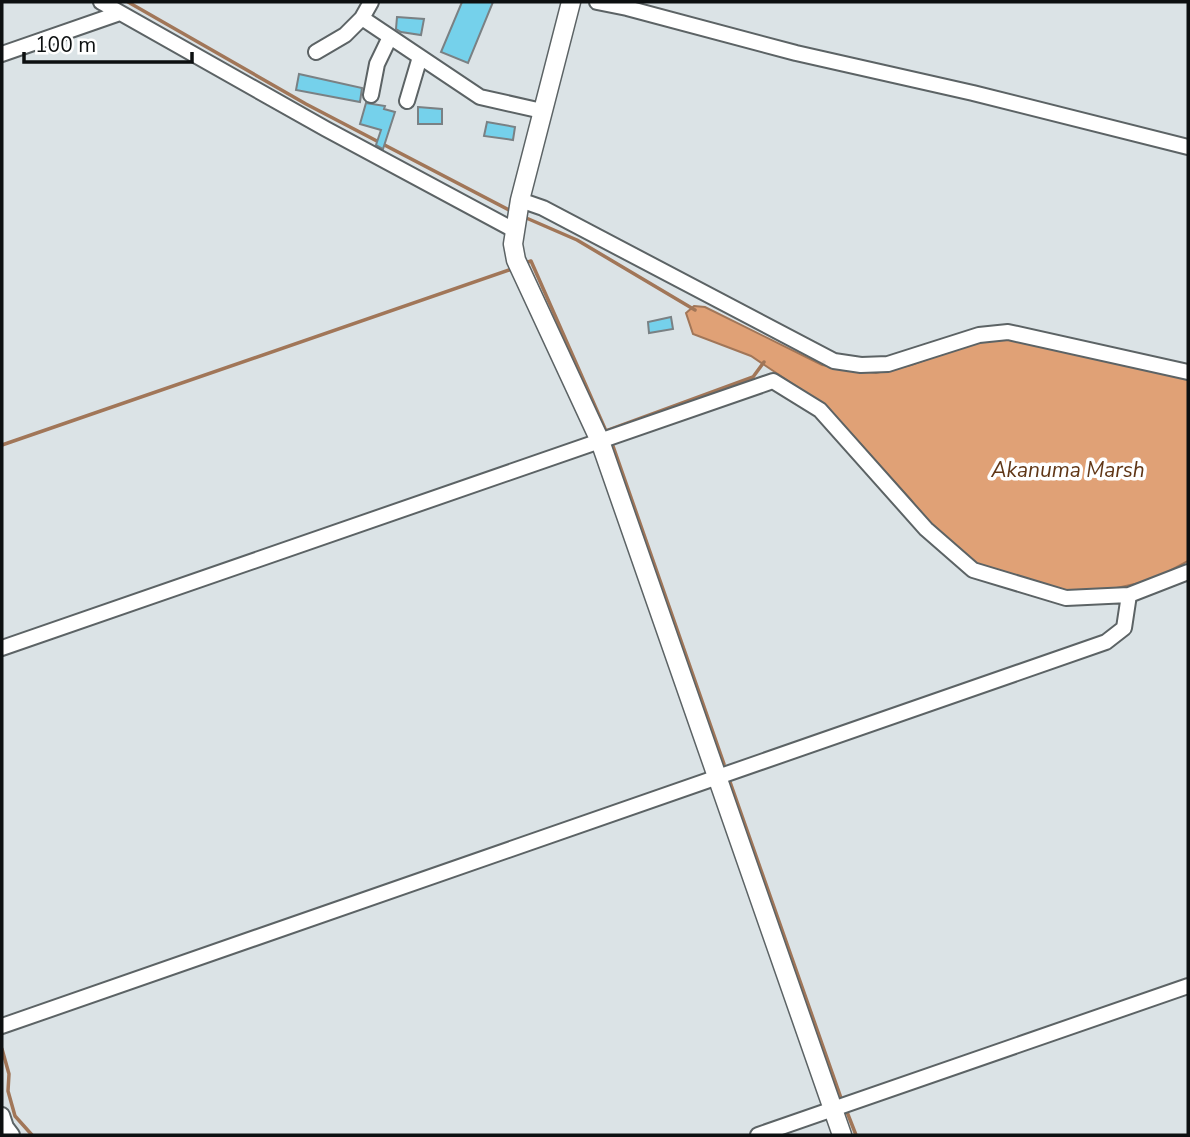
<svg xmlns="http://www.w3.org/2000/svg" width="1190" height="1137" font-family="'Nunito Sans',sans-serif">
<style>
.water{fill:#e0a176;stroke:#a17658;stroke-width:2}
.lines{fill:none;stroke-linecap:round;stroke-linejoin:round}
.stream{stroke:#a17658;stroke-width:3.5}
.building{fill:#75d1eb;stroke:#7a8184;stroke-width:2}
.minor-casing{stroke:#5c6365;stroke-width:18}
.tertiary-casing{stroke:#5c6365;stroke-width:21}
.minor{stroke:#fff;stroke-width:14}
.tertiary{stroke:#fff;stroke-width:18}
.labels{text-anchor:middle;stroke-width:7;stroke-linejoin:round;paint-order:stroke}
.water-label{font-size:21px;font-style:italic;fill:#603616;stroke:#fff}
</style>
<rect width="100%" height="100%" fill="#dbe3e6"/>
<path class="water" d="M 694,306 L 705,307 L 822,365 L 876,373 L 911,365 L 975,342 L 1002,338 L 1023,339 L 1188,378 L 1188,561 L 1153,580 L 1112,589 L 1068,593 L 975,564 L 927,522 L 911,500 L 827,407 L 751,356 L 693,334 L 686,313 Z"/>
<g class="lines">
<path class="stream" d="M 128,2 L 306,104 L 513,212
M 524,217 L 577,240 L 695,310
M 522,264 L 531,261 L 606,431 L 753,377 L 764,362
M 2,445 L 512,269
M 613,446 L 724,764
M 729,779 L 841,1098
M 2,1049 L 9,1074 L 8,1091 L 15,1116 L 32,1135
M 847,1112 L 856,1135"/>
</g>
<path class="building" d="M 462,2 L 493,2 L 468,63 L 441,52 Z
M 397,17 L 424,19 L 421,35 L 401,32 L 396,29 Z
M 299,74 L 362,88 L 360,102 L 296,90 Z
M 366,103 L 385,106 L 384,109 L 395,112 L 383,149 L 376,145 L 381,130 L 360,124 Z
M 418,107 L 442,109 L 442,124 L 418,124 Z
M 487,122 L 515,127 L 513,140 L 484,136 Z
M 671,317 L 673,329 L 649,333 L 648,322 Z"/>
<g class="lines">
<g class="minor-casing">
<path id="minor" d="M 101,2 L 326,129 L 514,230
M 597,2 L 627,8 L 796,53 L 973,93 L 1188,147
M 362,18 L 371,2
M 316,52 L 345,35 L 362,18 L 480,97 L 542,111
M 2,54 L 120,13
M 371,95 L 377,64 L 390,37
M 407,101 L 420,57
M 520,200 L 543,208 L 834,361 L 861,365 L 888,364 L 979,335 L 1008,332 L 1188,372
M 2,648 L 773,381 L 820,410 L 926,529 L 973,570 L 1066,598 L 1129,595 L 1188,572
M 2,1026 L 1106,642 L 1124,628 L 1129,595
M 2,1115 L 6,1127 L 12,1135
M 758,1135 L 1188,986"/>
</g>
<g class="tertiary-casing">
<path id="tertiary" d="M 571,2 L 520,200 L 513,244 L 516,260 L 600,441 L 842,1135"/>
</g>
<use href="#minor" class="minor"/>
<use href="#tertiary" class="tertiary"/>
</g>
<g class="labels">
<g class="water-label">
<text x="1068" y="477">Akanuma Marsh</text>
</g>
</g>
<rect width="1190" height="1137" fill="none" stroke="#0d1011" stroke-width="7"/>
<path d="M24 52v10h168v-10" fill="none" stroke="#0d1011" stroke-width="3.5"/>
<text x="35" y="52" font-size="21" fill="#0d1011" stroke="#ffffff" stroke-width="5" paint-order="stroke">100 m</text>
</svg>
